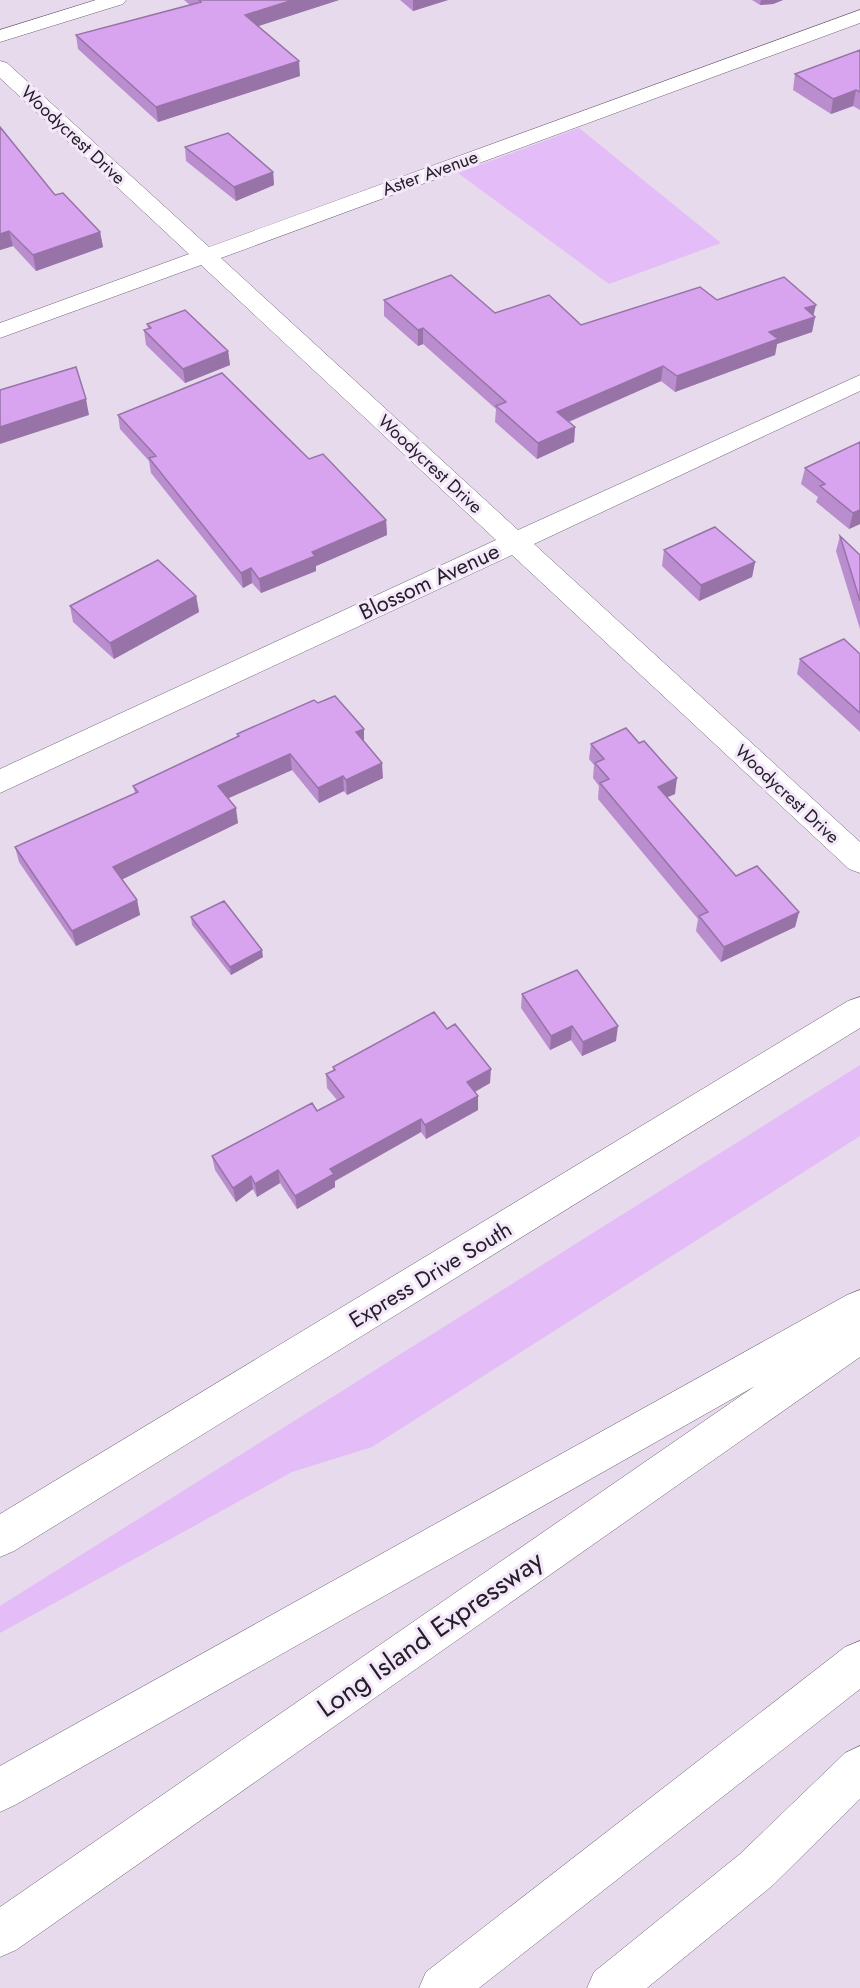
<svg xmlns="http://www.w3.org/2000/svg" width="860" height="1988" font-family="Jost,sans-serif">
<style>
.green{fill:#e4bcf7}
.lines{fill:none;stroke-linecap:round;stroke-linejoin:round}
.minor-casing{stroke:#6e6373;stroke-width:1}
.secondary-casing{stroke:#6e6373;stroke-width:1}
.motorway-casing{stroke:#6e6373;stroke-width:1}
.minor{fill:#fff;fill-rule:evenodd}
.secondary{fill:#fff;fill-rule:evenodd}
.motorway{fill:#fff;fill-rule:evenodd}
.wall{fill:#ba8dce}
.shaded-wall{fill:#9773a7}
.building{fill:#d8a4ef;stroke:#9773a7;stroke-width:1.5}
.labels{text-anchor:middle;stroke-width:6;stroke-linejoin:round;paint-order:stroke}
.far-street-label{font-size:18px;fill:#242027;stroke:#f4e7fa}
.street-label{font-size:22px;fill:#242027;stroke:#f4e7fa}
.near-street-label{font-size:27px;fill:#242027;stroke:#f4e7fa}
</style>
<rect width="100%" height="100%" fill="#e6daec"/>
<path class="green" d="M 579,128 L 721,243 L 609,284 L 458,173 Z
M 860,1065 L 860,1136 L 372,1447 L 292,1472 L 0,1633 L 0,1606 Z"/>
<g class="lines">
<g class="minor-casing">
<path id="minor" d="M 96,0 L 126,0 L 123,4 L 0,42 L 0,30 Z
M 860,10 L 860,23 L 221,258 L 518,530 L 860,375 L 860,391 L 534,544 L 860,842 L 860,873 L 849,869 L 512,555 L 0,793 L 0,769 L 496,540 L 201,265 L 0,338 L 0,323 L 189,254 L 0,78 L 0,61 L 7,63 L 209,247 Z"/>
</g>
<g class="secondary-casing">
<path id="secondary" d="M 860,997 L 860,1028 L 14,1551 L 0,1557 L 0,1514 L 848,1001 Z"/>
</g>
<g class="motorway-casing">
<path id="motorway" d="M 860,1290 L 860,1357 L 16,1950 L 0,1957 L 0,1907 L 755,1386 L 15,1805 L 0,1812 L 0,1766 L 847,1295 Z
M 860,1641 L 860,1689 L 479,1988 L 419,1988 L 426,1972 L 845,1647 Z
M 860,1746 L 860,1799 L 772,1886 L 647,1988 L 587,1988 L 594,1972 L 740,1854 L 845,1753 Z"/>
</g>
<use href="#minor" class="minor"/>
<use href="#secondary" class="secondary"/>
<use href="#motorway" class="motorway"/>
</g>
<path class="wall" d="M 184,0 L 339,0 L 258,26 L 300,76 L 158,122 L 78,49 L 76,35 L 190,5 Z
M 400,0 L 448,0 L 413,11 Z
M 752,0 L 783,0 L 773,4 L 760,5 Z
M 860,50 L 860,110 L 853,106 L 831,114 L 793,90 L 795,74 Z
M 0,127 L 55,195 L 100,232 L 103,247 L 36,271 L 13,246 L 0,250 Z
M 185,147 L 273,172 L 274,185 L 236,201 L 186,161 Z
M 384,300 L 495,313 L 581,325 L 717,300 L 814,315 L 815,317 L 812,332 L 777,344 L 775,355 L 675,392 L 661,381 L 569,422 L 575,427 L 574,442 L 537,459 L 495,422 L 496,409 L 423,344 L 418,346 L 384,316 Z
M 147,324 L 228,351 L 230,365 L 185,383 L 146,345 L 144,330 L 148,329 Z
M 118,415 L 309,459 L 386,520 L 387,535 L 316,566 L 316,571 L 261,593 L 252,583 L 243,588 L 151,473 L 149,461 L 120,429 Z
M 860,442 L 860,524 L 849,529 L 816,502 L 818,497 L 801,484 L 805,468 Z
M 840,536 L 860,555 L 860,629 L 836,551 Z
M 664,550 L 755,562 L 752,577 L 699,601 L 662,566 Z
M 196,596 L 199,612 L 114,659 L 73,622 L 70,606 Z
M 860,654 L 860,732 L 797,674 L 800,659 Z
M 364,729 L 364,741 L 383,778 L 347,795 L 344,791 L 319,803 L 292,770 L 228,798 L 238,823 L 122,879 L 137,900 L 140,915 L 76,946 L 19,862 L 15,847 L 135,793 L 133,786 L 238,737 L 237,734 Z
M 591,744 L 675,794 L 667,797 L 736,876 L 799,912 L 795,927 L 721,962 L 696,931 L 698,919 L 598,799 L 599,786 L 593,778 L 594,765 L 589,759 Z
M 191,917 L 263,957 L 231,975 L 192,925 Z
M 522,994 L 616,1041 L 582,1056 L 571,1040 L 550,1050 L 521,1008 Z
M 333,1067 L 490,1083 L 475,1092 L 478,1096 L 478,1110 L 426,1139 L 421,1132 L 335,1181 L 335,1187 L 297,1209 L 280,1183 L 257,1197 L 253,1189 L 236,1202 L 215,1170 L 212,1156 L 317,1111 L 337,1100 L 327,1088 L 326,1074 L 333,1071 Z"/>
<path class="shaded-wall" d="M 293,0 L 339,0 L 246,30 L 245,15 Z
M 413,0 L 448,0 L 413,11 Z
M 761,0 L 783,0 L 773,4 L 760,5 Z
M 299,61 L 300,76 L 158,122 L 156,107 Z
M 856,90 L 853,106 L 831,114 L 833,99 Z
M 273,172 L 274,185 L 236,201 L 234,187 Z
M 9,231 L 13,246 L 0,250 L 0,234 Z
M 100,232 L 103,247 L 36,271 L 33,255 Z
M 816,305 L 813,317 L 815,317 L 812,332 L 777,344 L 775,355 L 675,392 L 677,376 L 769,332 L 805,308 Z
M 423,328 L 423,344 L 418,346 L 418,330 Z
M 228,351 L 230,365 L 185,383 L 183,369 Z
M 663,366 L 661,381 L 556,427 L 557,412 Z
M 86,399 L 89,415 L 0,444 L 0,427 Z
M 575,427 L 574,442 L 537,459 L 538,443 Z
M 860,510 L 860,524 L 849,529 L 853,513 Z
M 386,520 L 387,535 L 316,566 L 316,571 L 261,593 L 259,579 L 312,552 Z
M 755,562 L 752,577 L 699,601 L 701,585 Z
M 251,568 L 252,583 L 243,588 L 241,573 Z
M 196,596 L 199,612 L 114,659 L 110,643 Z
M 364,729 L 364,745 L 356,732 Z
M 290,754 L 292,770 L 220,802 L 218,786 Z
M 382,763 L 383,778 L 347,795 L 346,780 Z
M 343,776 L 344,791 L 319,803 L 318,788 Z
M 677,778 L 675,794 L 656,802 L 658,787 Z
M 236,808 L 238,823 L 117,882 L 113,867 Z
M 137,900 L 140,915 L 76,946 L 72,931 Z
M 799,912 L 795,927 L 721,962 L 724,947 Z
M 262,950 L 263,957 L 231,975 L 230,967 Z
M 572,1026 L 571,1040 L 550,1050 L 551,1036 Z
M 618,1026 L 616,1041 L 582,1056 L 583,1042 Z
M 491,1069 L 490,1083 L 467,1096 L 467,1082 Z
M 478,1096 L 478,1110 L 426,1139 L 425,1125 Z
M 421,1119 L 421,1132 L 335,1181 L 335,1187 L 297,1209 L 295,1196 L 330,1169 Z
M 278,1170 L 280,1183 L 257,1197 L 255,1184 Z
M 251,1176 L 253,1189 L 236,1202 L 233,1188 Z"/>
<path class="building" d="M 199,0 L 293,0 L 245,15 L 299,61 L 156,107 L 76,35 L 201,2 Z
M 860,50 L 860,92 L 856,90 L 833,99 L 795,74 Z
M 0,127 L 55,195 L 63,193 L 100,232 L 33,255 L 9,231 L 0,234 Z
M 228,133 L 273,172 L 234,187 L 185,147 Z
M 451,275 L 495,313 L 549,295 L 581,325 L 700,287 L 717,300 L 784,277 L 816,305 L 805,308 L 815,317 L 769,332 L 778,339 L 677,376 L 663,366 L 557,412 L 575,427 L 538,443 L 496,406 L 506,402 L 423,328 L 418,330 L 384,300 Z
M 185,310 L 228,351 L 183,369 L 144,330 L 151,328 L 147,324 Z
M 76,367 L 86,399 L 0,427 L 0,390 Z
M 222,373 L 309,459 L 323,454 L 386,520 L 312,552 L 315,556 L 259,579 L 251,568 L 241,573 L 149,458 L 156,456 L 118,415 Z
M 860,442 L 860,510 L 853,513 L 820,486 L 825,484 L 805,468 Z
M 715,527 L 755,562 L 701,585 L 664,550 Z
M 840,536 L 860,555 L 860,601 Z
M 158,560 L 196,596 L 110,643 L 70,606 Z
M 844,639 L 860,654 L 860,713 L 800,659 Z
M 335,696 L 364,729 L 356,732 L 382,763 L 346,780 L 343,776 L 318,788 L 290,754 L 218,786 L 236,808 L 113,867 L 137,900 L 72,931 L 15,847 L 138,792 L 133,786 L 239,736 L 237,734 L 314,700 L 318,703 Z
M 626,728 L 639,743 L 644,741 L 677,778 L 658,787 L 736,876 L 757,866 L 799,912 L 724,947 L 699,916 L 708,912 L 600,783 L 609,779 L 595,763 L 604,759 L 591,744 Z
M 224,901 L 262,950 L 230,967 L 191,917 Z
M 577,970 L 618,1026 L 583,1042 L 572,1026 L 551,1036 L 522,994 Z
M 434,1012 L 447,1029 L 455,1024 L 491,1069 L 467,1082 L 478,1096 L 425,1125 L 421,1119 L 330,1169 L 334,1174 L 295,1196 L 278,1170 L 255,1184 L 251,1176 L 233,1188 L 212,1156 L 312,1103 L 317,1111 L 344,1097 L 326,1074 L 335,1070 L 333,1067 Z"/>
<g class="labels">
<g class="far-street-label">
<text transform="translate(73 135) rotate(43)" y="6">Woodycrest Drive</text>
<text transform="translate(430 173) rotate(-20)" y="6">Aster Avenue</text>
<text transform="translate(430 464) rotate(43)" y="6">Woodycrest Drive</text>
<text transform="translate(787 794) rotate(43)" y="6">Woodycrest Drive</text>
</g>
<g class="street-label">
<text transform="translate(429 581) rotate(-25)" y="8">Blossom Avenue</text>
<text transform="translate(430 1274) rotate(-31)" y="8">Express Drive South</text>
</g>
<g class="near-street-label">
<text transform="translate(430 1634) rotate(-35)" y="9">Long Island Expressway</text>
</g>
</g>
</svg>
